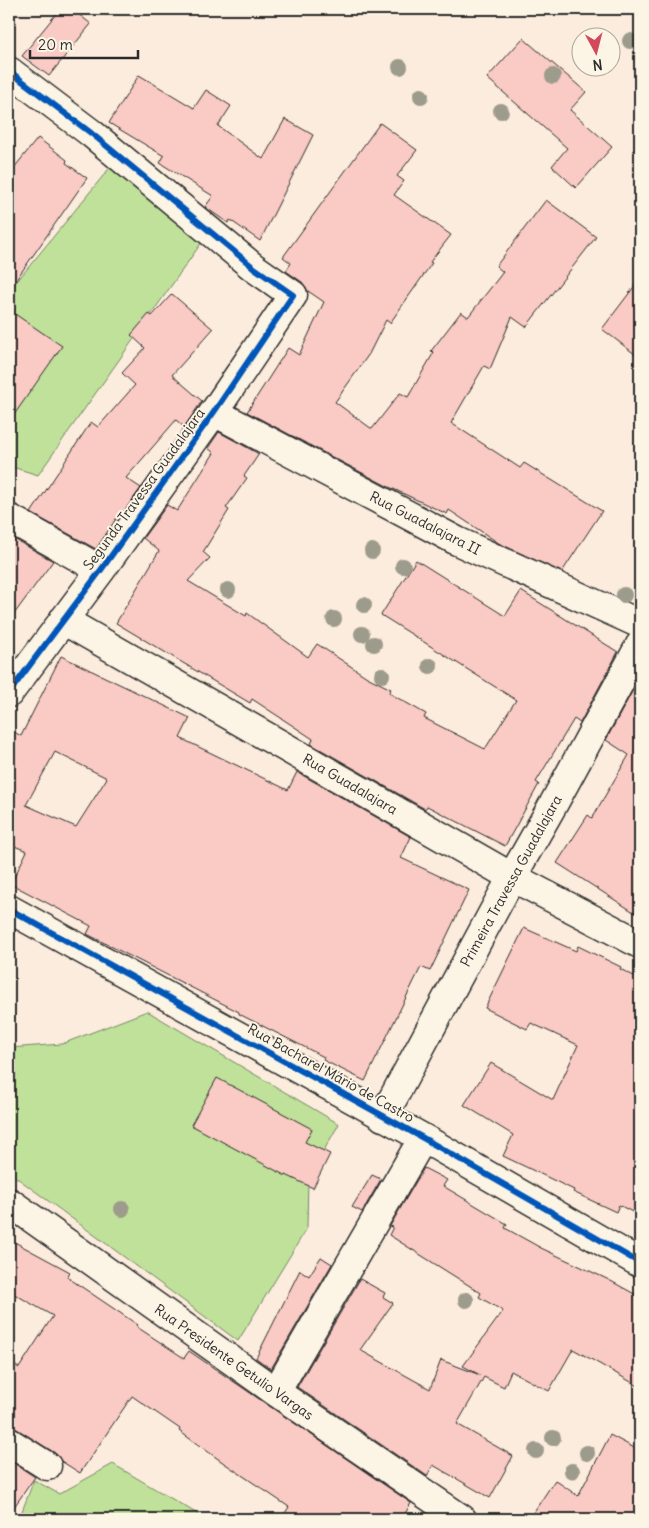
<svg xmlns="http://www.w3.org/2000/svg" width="649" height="1528" font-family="Delius,sans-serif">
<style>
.green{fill:#bfe19a;stroke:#758662}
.building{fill:#facac4;stroke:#2b2b2b;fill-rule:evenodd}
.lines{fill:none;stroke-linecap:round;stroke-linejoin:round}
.minor-casing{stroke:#2b2b2b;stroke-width:31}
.minor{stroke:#fcf5e5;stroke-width:28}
.cycleway-casing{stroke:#fcf5e5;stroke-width:9}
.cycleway{stroke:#0057b8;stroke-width:6}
.tree{fill:#9d9b8b}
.labels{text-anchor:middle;stroke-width:4;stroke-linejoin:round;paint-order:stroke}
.street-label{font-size:14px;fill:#2b2b2b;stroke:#fcf5e5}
</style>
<rect width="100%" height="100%" fill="#fcecde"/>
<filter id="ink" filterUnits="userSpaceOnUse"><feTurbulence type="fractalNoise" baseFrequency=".02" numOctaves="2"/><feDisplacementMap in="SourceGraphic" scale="10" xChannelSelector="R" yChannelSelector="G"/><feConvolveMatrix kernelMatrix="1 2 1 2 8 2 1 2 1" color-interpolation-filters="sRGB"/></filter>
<g filter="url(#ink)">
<path class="green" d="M 112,165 L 202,242 L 38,475 L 9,466 L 9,291 Z
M 147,1011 L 339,1124 L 308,1178 L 307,1228 L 238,1341 L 9,1172 L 9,1048 L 62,1044 Z
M 113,1464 L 206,1519 L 19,1519 L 34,1480 L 59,1494 Z"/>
<path class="building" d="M 60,9 L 72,9 L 91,24 L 49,76 L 22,56 Z
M 523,38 L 586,92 L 570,110 L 612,147 L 576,188 L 552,166 L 567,148 L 487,78 Z
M 139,75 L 194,108 L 206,90 L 231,106 L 218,126 L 263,159 L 285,119 L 313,135 L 260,241 L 230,220 L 228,223 L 205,207 L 213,196 L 160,163 L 164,156 L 109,123 Z
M 380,123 L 417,150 L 397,176 L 404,181 L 394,195 L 451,235 L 430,262 L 432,263 L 390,323 L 386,320 L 369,354 L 335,402 L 372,429 L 400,393 L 408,397 L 434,352 L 431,351 L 461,312 L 468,317 L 503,272 L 496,266 L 546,200 L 596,237 L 526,327 L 512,317 L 490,369 L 484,366 L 451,423 L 520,468 L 524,463 L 602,511 L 562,572 L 500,544 L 449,510 L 447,514 L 387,486 L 247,412 L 288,348 L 299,355 L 324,302 L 308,291 L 302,282 L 286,271 L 291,263 L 283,257 Z
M 38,138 L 67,160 L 66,163 L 87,178 L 9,290 L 9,174 Z
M 640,279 L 640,358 L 602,329 Z
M 172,294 L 213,329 L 172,375 L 202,401 L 184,427 L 176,420 L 126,478 L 141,488 L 120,517 L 118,516 L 96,549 L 31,513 L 91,422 L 98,427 L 135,385 L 122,373 L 145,348 L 131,335 L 149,314 L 152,316 Z
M 9,310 L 62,346 L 9,422 Z
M 219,432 L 259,454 L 244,476 L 247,478 L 226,508 L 229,510 L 203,552 L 210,558 L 188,581 L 246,616 L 247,613 L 308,657 L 317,644 L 367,677 L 391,689 L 389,693 L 426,714 L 424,718 L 485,749 L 516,700 L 381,615 L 416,560 L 505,616 L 521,591 L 618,652 L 580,723 L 574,719 L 536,782 L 539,784 L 505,846 L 427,806 L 425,809 L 311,744 L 313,739 L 252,699 L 250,703 L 116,623 L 159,551 L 143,538 L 167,505 L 177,511 L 214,453 L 208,448 Z
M 14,539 L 53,561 L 9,621 L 9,547 Z
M 61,656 L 190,718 L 180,738 L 288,790 L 297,772 L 411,837 L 401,858 L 469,890 L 430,971 L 421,967 L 365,1081 L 323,1060 L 324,1057 L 239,1014 L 239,1012 L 87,934 L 91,926 L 11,884 L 27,851 L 9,844 L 9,729 L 21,736 ZM 55,752 L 107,778 L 76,827 L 26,805 Z
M 640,677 L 640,916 L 557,863 L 588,815 L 592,818 L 629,755 L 606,740 Z
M 524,928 L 576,951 L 578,946 L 621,967 L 620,969 L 640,979 L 640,1216 L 619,1205 L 616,1212 L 573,1192 L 574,1190 L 503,1156 L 513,1135 L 464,1105 L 491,1063 L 553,1100 L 578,1045 L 531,1023 L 527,1029 L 485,1008 Z
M 217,1078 L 312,1129 L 305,1142 L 330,1154 L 313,1188 L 286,1175 L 286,1176 L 191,1125 Z
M 424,1168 L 447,1180 L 443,1186 L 507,1224 L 505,1228 L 541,1248 L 609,1280 L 640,1297 L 640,1387 L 573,1349 L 549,1391 L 511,1371 L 504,1387 L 484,1377 L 457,1424 L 513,1456 L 490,1498 L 433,1465 L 427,1476 L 297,1387 L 360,1279 L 385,1293 L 383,1297 L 393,1303 L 360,1350 L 430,1389 L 441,1360 L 480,1375 L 463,1366 L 503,1311 L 479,1297 L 481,1293 L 389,1235 L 393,1227 L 390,1226 Z
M 372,1175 L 381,1179 L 362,1212 L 352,1207 Z
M 9,1239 L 70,1272 L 67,1277 L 138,1325 L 137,1327 L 184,1358 L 189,1351 L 411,1503 L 402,1519 L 281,1519 L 289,1507 L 221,1461 L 179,1431 L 180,1429 L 132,1396 L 80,1473 L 61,1461 L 55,1453 L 17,1429 L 9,1427 L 9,1361 L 19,1368 L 53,1316 L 9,1291 Z
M 321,1257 L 332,1264 L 271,1369 L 256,1358 L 300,1270 L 309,1276 Z
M 610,1435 L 640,1451 L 640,1519 L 529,1519 L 555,1480 L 578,1496 Z
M 9,1460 L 35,1477 L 9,1514 Z"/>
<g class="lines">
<g class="minor-casing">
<path id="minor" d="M 9,71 L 91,133 L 253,267 L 293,295 L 214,412 L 101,570 L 9,693
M 214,412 L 457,541 L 640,624
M 9,518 L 101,570
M 63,620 L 512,877 L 640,944
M 9,909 L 423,1138 L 640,1263
M 383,1117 L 512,877 L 554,803 L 640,645
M 9,1202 L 276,1392 L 462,1519
M 276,1392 L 423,1138
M 9,1442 L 47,1466"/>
</g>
<use href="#minor" class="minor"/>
<g class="cycleway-casing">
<path id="cycleway" d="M 9,71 L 91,133 L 253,267 L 293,295 L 214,412 L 101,570 L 9,693
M 9,909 L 423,1138 L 640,1263"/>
</g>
<use href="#cycleway" class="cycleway"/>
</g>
<g class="tree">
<circle cx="630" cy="41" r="8"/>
<circle cx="400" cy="67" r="8"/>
<circle cx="553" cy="76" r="8"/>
<circle cx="421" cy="96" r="8"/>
<circle cx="501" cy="111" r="8"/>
<circle cx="372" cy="551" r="8"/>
<circle cx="403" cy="566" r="8"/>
<circle cx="228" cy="590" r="8"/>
<circle cx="624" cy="595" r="8"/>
<circle cx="364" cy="605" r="8"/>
<circle cx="334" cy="619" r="8"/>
<circle cx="362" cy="634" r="8"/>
<circle cx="374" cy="644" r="8"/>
<circle cx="430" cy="666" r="8"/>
<circle cx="382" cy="675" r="8"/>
<circle cx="122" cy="1209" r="8"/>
<circle cx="466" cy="1300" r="8"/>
<circle cx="553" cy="1438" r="8"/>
<circle cx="536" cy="1451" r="8"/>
<circle cx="587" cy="1453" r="8"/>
<circle cx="572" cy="1471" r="8"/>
</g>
</g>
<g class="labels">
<g class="street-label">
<text transform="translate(144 489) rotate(-54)" y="5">Segunda Travessa Guadalajara</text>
<text transform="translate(425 523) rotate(27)" y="5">Rua Guadalajara II</text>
<text transform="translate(350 784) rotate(30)" y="5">Rua Guadalajara</text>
<text transform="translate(511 881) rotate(-61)" y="5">Primeira Travessa Guadalajara</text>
<text transform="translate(331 1073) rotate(29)" y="5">Rua Bacharel Mário de Castro</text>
<text transform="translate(234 1362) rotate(35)" y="5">Rua Presidente Getulio Vargas</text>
</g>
</g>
<rect width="649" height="1528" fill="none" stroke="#fcf5e5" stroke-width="30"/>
<rect x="15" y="15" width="619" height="1498" fill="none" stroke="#2b2b2b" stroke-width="2" filter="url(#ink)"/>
<g transform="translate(596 52) rotate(173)"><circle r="24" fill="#fcf5e5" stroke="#a8a49b"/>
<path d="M0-4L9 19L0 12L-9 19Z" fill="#d1495b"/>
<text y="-8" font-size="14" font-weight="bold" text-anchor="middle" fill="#2b2b2b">N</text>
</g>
<path d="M30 50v8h108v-8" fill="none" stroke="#2b2b2b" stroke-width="2.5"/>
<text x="38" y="50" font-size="15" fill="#2b2b2b" stroke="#fcf5e5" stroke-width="4" paint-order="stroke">20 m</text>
</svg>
